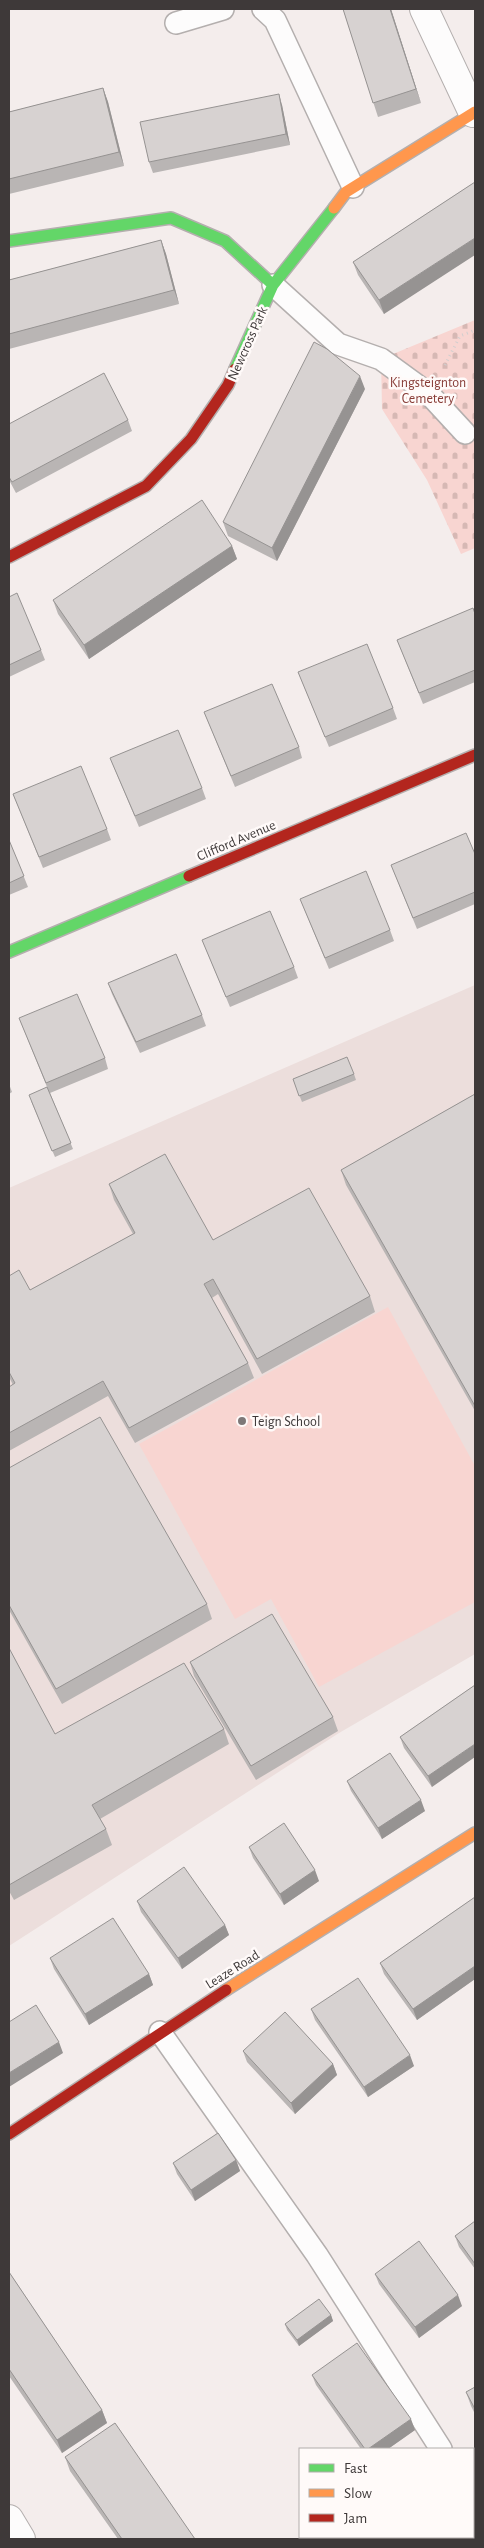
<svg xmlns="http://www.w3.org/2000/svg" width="484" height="2548" font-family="'Alegreya Sans',sans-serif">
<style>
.built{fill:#ecdedc}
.cemetery{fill:url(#cemetery-stones)}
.pitch{fill:#f8d5d1}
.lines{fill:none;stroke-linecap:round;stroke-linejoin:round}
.lane-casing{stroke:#b4afae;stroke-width:24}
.street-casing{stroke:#b4afae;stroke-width:30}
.fast-casing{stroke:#b4afae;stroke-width:14}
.slow-casing{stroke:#b4afae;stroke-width:14}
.jam-casing{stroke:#b4afae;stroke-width:14}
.path{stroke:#d1cece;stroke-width:3;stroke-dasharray:1 4;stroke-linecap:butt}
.lane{stroke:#fdfcfc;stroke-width:21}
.street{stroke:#fdfcfc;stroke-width:28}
.fast{stroke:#63d668;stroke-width:11}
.slow{stroke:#ff974d;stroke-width:11}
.jam{stroke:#b3261e;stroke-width:11}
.wall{fill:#b9b5b4}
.shaded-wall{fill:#969392}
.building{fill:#d7d2d1;stroke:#969392}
.poi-dot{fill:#7e7878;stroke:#fffaf9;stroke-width:2}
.labels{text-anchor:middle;stroke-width:5;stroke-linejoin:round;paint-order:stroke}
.street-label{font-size:14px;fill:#3e3939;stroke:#fffaf9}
.park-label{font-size:14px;fill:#873b36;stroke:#fffaf9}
.poi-label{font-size:14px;fill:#3e3939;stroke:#fffaf9;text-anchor:start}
</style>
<defs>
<pattern id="cemetery-stones" width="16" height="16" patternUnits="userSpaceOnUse" patternTransform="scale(1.25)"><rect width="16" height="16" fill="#f8d5d1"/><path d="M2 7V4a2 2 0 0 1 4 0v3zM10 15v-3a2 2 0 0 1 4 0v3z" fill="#d6b8b4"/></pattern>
</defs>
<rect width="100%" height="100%" fill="#f4edec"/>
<path class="built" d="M 475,985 L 475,1654 L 339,1733 L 9,1946 L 9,1188 Z"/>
<path class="cemetery" d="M 475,320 L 475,548 L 461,554 L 427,480 L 382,409 L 381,359 Z"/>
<path class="pitch" d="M 388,1307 L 475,1466 L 475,1602 L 319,1687 L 271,1599 L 235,1619 L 139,1444 Z"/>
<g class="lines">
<g class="lane-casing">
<path id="lane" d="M 263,9 L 275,20 L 353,187
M 176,23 L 223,9
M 273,285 L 338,344 L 381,359 L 429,394 L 465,433
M 160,2032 L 317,2255 L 441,2449
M 473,2499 L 475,2503"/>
</g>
<g class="street-casing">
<path id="street" d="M 424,9 L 473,113
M 9,2519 L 21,2539"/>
</g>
<g class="fast-casing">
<path id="fast" d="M 9,241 L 171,218 L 225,241 L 273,285
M 235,369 L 273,285 L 334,208
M 9,952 L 189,876"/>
</g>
<g class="slow-casing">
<path id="slow" d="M 334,208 L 346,192 L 475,112
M 226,1990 L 475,1833"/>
</g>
<g class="jam-casing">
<path id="jam" d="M 9,557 L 146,486 L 191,439 L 228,385 L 235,369
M 189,876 L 475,755
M 9,2134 L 226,1990"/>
</g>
<path class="path" d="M 445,365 L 460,336 L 475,330"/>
<use href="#lane" class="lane"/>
<use href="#street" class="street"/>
<use href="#fast" class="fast"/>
<use href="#slow" class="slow"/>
<use href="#jam" class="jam"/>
</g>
<path class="wall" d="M 343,9 L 391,9 L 421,103 L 378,117 Z
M 103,88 L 108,102 L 124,166 L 9,194 L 9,112 Z
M 282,105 L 290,145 L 153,173 L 149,162 Z
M 475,182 L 384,314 L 358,275 L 353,262 Z
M 161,240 L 166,254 L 179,304 L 9,349 L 9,280 Z
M 365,389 L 277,561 L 228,536 L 223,522 Z
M 128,420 L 132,431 L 16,493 L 9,480 L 9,424 Z
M 232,546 L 237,559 L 89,659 L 58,614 L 53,600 Z
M 9,597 L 41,650 L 45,660 L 9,677 Z
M 475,614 L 475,682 L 423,704 L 397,640 Z
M 298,672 L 393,708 L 397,719 L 329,747 Z
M 204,712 L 299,747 L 302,758 L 235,787 Z
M 110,758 L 202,788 L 206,799 L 139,827 Z
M 13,794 L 107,829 L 111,840 L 43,868 Z
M 9,840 L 28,887 L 9,895 Z
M 475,854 L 475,904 L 417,929 L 391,865 Z
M 300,899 L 390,930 L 394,941 L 329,969 Z
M 202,940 L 294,967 L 298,978 L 230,1007 Z
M 108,983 L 202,1015 L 206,1026 L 140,1053 L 112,994 Z
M 19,1018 L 105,1058 L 108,1069 L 50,1093 L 73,1149 L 55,1157 L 31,1101 L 47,1087 Z
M 354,1074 L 356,1080 L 302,1102 L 293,1079 Z
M 9,1084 L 12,1092 L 9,1094 Z
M 475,1094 L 475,1411 L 346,1185 L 341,1170 Z
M 109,1184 L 213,1240 L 370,1296 L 375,1312 L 262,1374 L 218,1294 L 212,1298 L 248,1363 L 254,1378 L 135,1443 L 108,1396 L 9,1451 L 9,1387 L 13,1385 L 9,1377 L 9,1276 L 30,1290 L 133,1234 L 114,1200 Z
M 9,1468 L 207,1604 L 212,1619 L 62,1704 L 9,1610 Z
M 9,1648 L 55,1734 L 224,1729 L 229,1744 L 100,1819 L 106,1829 L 112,1845 L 14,1900 L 9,1891 Z
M 190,1662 L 333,1717 L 338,1731 L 256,1780 L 194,1676 Z
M 475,1685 L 432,1787 L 404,1748 L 400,1737 Z
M 347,1781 L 425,1811 L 382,1839 L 351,1791 Z
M 249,1847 L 319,1881 L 284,1905 L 253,1858 Z
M 475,1897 L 475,1979 L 417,2020 L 384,1974 L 380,1963 Z
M 137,1901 L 225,1925 L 229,1935 L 182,1969 L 141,1912 Z
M 50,1958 L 149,1974 L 153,1985 L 89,2025 L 54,1969 Z
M 311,2009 L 414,2066 L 368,2097 L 315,2020 Z
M 243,2051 L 333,2064 L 337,2075 L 295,2114 L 247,2062 Z
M 236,2160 L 240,2171 L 195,2201 L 177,2174 L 173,2163 Z
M 475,2221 L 475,2269 L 459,2247 L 455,2236 Z
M 9,2272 L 102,2410 L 107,2423 L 62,2453 L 9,2376 Z
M 375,2274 L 462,2306 L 419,2338 L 379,2284 Z
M 331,2315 L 333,2321 L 299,2346 L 287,2330 L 285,2324 Z
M 312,2375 L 415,2430 L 388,2449 L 361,2449 L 316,2385 Z
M 475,2387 L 475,2414 L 471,2406 L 466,2392 Z
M 65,2457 L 195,2539 L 118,2539 L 70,2471 Z"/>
<path class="shaded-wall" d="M 390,9 L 391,9 L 421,103 L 416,89 Z
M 103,88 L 108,102 L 124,166 L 119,152 Z
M 279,94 L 282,105 L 290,145 L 286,134 Z
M 475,238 L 475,255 L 384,314 L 379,300 Z
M 161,240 L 166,254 L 179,304 L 174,290 Z
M 360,376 L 365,389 L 277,561 L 272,548 Z
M 232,546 L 237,559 L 89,659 L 84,645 Z
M 475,1744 L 475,1757 L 432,1787 L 428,1776 Z
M 421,1800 L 425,1811 L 382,1839 L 378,1828 Z
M 315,1870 L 319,1881 L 284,1905 L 280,1894 Z
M 225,1925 L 229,1935 L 182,1969 L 178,1958 Z
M 475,1966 L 475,1979 L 417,2020 L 413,2009 Z
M 149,1974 L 153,1985 L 89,2025 L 85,2014 Z
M 59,2042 L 63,2053 L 9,2087 L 9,2073 Z
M 410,2055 L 414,2066 L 368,2097 L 364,2087 Z
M 333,2064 L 337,2075 L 295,2114 L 291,2103 Z
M 236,2160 L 240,2171 L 195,2201 L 191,2190 Z
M 458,2295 L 462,2306 L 419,2338 L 415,2327 Z
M 331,2315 L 333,2321 L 299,2346 L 297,2340 Z
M 102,2410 L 107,2423 L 62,2453 L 57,2440 Z
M 411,2419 L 415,2430 L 388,2449 L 368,2449 Z"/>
<path class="building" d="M 343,9 L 390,9 L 416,89 L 373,103 Z
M 103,88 L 119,152 L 9,179 L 9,112 Z
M 279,94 L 286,134 L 149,162 L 140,122 Z
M 475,182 L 475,238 L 379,300 L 353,262 Z
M 161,240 L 174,290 L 9,334 L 9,280 Z
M 314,342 L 327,349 L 360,376 L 272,548 L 223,522 Z
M 104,373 L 128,420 L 12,482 L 9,477 L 9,424 Z
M 202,500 L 232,546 L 84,645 L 53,600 Z
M 17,593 L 41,650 L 9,665 L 9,597 Z
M 473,608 L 475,614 L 475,670 L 419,693 L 397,640 Z
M 367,644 L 393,708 L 325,737 L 298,672 Z
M 272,684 L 299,747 L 231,776 L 204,712 Z
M 178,730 L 202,788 L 135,816 L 110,758 Z
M 81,766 L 107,829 L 39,857 L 13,794 Z
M 466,833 L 475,854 L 475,892 L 413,918 L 391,865 Z
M 9,840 L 24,876 L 9,883 Z
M 366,871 L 390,930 L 325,958 L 300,899 Z
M 270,911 L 294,967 L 226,997 L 202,940 Z
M 176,954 L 202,1015 L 136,1042 L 108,983 Z
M 77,994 L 105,1058 L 46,1083 L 19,1018 Z
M 347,1057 L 354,1074 L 299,1096 L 293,1079 Z
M 47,1087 L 71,1143 L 52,1151 L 29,1095 Z
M 475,1094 L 475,1406 L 341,1170 Z
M 165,1154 L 213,1240 L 309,1188 L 370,1296 L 257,1359 L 213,1279 L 204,1284 L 248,1363 L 129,1428 L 103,1381 L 9,1433 L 9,1387 L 15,1383 L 9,1372 L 9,1276 L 19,1270 L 30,1290 L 135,1233 L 109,1184 Z
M 100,1417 L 207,1604 L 56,1689 L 9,1605 L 9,1468 Z
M 272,1614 L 333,1717 L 251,1766 L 190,1662 Z
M 9,1648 L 55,1734 L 184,1663 L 224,1729 L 92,1805 L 106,1829 L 9,1885 Z
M 475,1685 L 475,1744 L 428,1776 L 400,1737 Z
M 390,1753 L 421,1800 L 378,1828 L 347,1781 Z
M 284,1823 L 315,1870 L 280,1894 L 249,1847 Z
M 184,1867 L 225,1925 L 178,1958 L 137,1901 Z
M 475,1897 L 475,1966 L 413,2009 L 380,1963 Z
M 113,1918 L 149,1974 L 85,2014 L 50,1958 Z
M 358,1978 L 410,2055 L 364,2087 L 311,2009 Z
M 36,2005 L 59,2042 L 9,2073 L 9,2022 Z
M 285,2012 L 333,2064 L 291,2103 L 243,2051 Z
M 218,2133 L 236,2160 L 191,2190 L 173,2163 Z
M 475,2221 L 475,2264 L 455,2236 Z
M 419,2241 L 458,2295 L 415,2327 L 375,2274 Z
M 9,2272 L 102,2410 L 57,2440 L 9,2369 Z
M 319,2299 L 331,2315 L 297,2340 L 285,2324 Z
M 357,2343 L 411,2419 L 368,2449 L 365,2449 L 312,2375 Z
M 475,2387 L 475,2409 L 466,2392 Z
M 115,2423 L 195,2539 L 122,2539 L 65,2457 Z"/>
<circle class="poi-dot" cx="242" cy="1421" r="5"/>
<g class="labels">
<g class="street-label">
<text transform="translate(247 343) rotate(-66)" y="5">Newcross Park</text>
<text transform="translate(236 840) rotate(-23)" y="5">Clifford Avenue</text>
<text transform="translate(232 1969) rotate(-32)" y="5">Leaze Road</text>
</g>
<g class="park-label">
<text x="428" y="387">Kingsteignton<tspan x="428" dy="16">Cemetery</tspan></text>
</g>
<g class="poi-label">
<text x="252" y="1426">Teign School</text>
</g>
</g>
<rect width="484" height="2548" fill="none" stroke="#3e3939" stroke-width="20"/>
<rect x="299" y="2448" width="175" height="90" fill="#fffaf9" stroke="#b2adac"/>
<rect x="309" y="2464" width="25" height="8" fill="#63d668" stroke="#b2adac"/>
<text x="344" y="2473" font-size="15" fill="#3e3939">Fast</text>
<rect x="309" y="2489" width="25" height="8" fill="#ff974d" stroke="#b2adac"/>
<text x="344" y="2498" font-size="15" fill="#3e3939">Slow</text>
<rect x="309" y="2514" width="25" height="8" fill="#b3261e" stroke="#b2adac"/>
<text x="344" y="2523" font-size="15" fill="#3e3939">Jam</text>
</svg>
